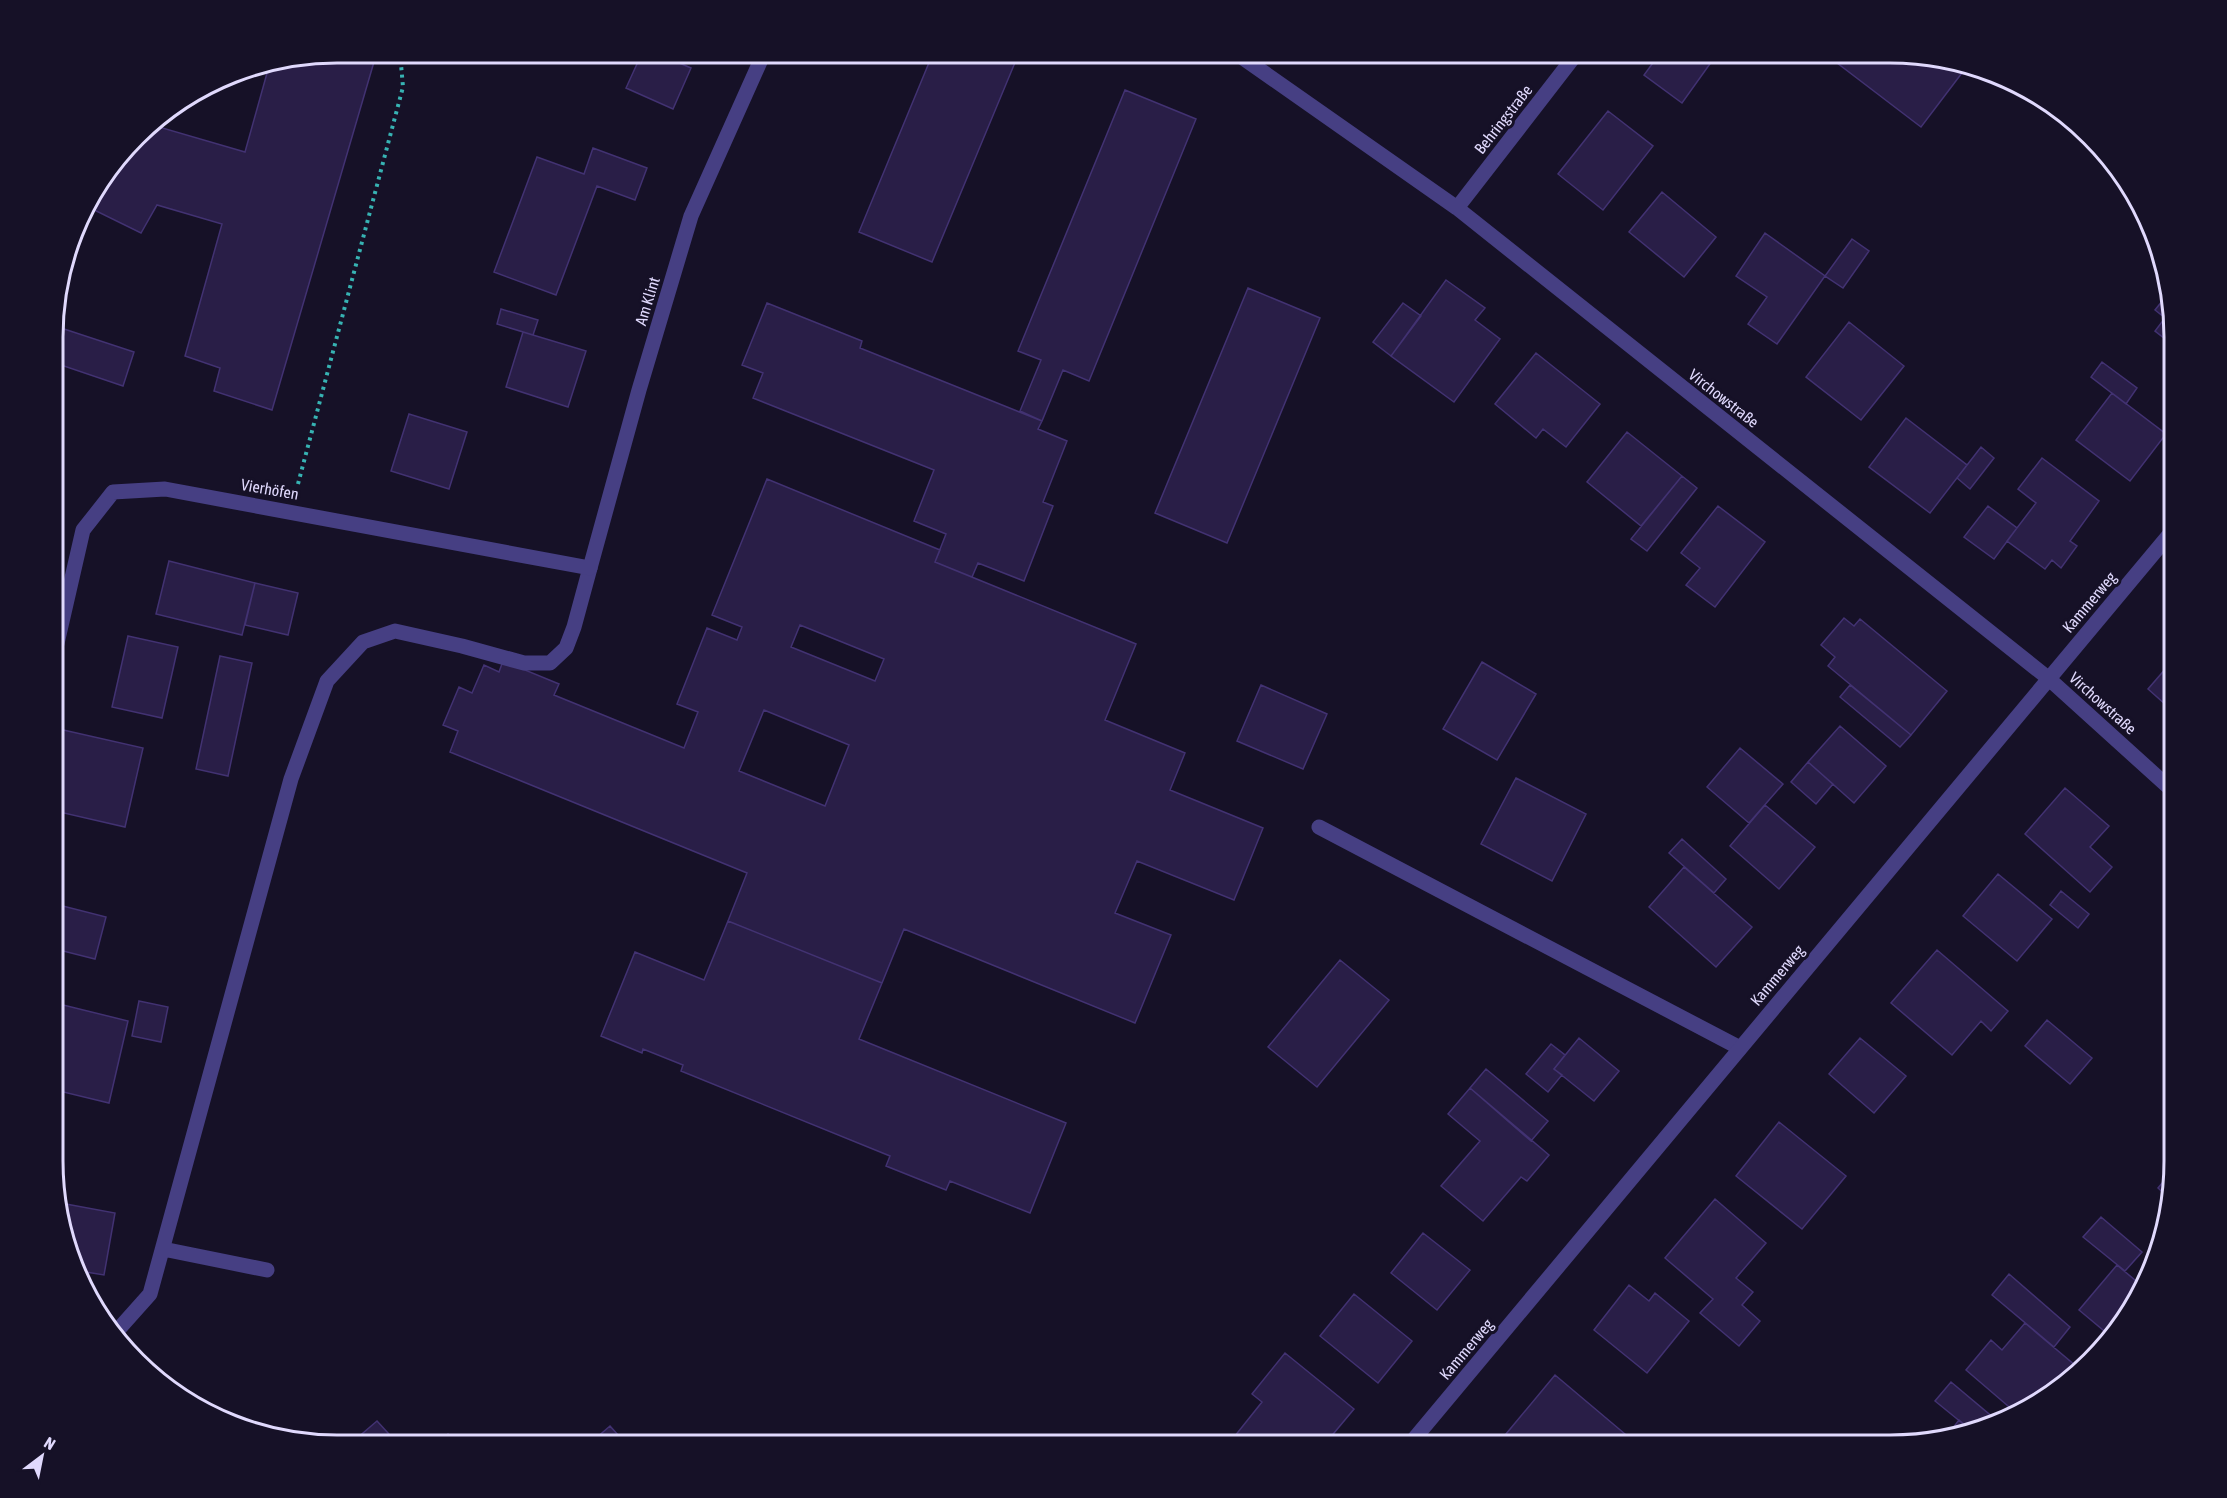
<svg xmlns="http://www.w3.org/2000/svg" width="2227" height="1498" font-family="'Asap Condensed',sans-serif">
<style>
.building{fill:#291e47;stroke:#423272;stroke-width:1.5;fill-rule:evenodd}
.lines{fill:none;stroke-linecap:round;stroke-linejoin:round}
.path{stroke:#37b3b3;stroke-width:4;stroke-dasharray:3 4.5;stroke-linecap:butt}
.lane{stroke:#463f83;stroke-width:15}
.street{stroke:#463f83;stroke-width:15}
.labels{text-anchor:middle;stroke-width:6;stroke-linejoin:round;paint-order:stroke}
.street-label{font-size:16px;fill:#e0d9fd;stroke:#161127}
.rim{fill:none;stroke:#e0d9fd;stroke-width:3}
</style>
<rect width="100%" height="100%" fill="#161127"/>
<path class="building" d="M 337,52 L 366,53 L 376,55 L 272,410 L 214,391 L 220,368 L 185,356 L 222,224 L 157,205 L 141,233 L 86,206 L 149,124 L 245,152 L 269,66 Z
M 642,53 L 656,53 L 691,68 L 673,109 L 626,88 Z
M 933,53 L 1019,53 L 932,262 L 859,232 Z
M 1652,53 L 1715,53 L 1717,54 L 1682,103 L 1644,75 L 1658,56 Z
M 1824,53 L 1890,53 L 1968,65 L 1921,127 Z
M 1125,90 L 1196,119 L 1089,381 L 1063,370 L 1042,421 L 1020,411 L 1041,360 L 1018,351 Z
M 1608,111 L 1653,146 L 1603,210 L 1558,174 Z
M 593,148 L 647,168 L 635,200 L 597,186 L 556,295 L 494,272 L 537,157 L 584,174 Z
M 1662,192 L 1716,237 L 1684,277 L 1629,232 Z
M 1765,233 L 1825,276 L 1777,344 L 1748,324 L 1767,297 L 1736,276 Z
M 1852,239 L 1869,251 L 1843,288 L 1825,276 Z
M 1446,280 L 1485,308 L 1475,320 L 1500,339 L 1454,402 L 1391,356 Z
M 1248,288 L 1320,318 L 1227,543 L 1155,513 Z
M 2167,295 L 2174,319 L 2174,346 L 2155,331 L 2165,318 L 2155,310 Z
M 767,303 L 862,341 L 860,348 L 1042,421 L 1038,429 L 1067,441 L 1043,502 L 1053,506 L 1024,581 L 978,563 L 972,577 L 935,562 L 946,534 L 914,521 L 934,470 L 753,398 L 763,373 L 742,365 Z
M 1403,303 L 1421,316 L 1391,356 L 1373,342 Z
M 501,309 L 538,320 L 533,335 L 497,324 Z
M 1849,322 L 1904,366 L 1861,420 L 1806,377 Z
M 55,326 L 134,352 L 123,386 L 55,363 Z
M 523,332 L 586,351 L 568,407 L 506,387 Z
M 1536,353 L 1600,404 L 1566,447 L 1543,429 L 1536,438 L 1495,404 Z
M 2102,362 L 2137,388 L 2126,404 L 2091,377 Z
M 2112,393 L 2166,434 L 2130,481 L 2076,440 Z
M 409,414 L 467,432 L 449,489 L 391,471 Z
M 1906,418 L 1967,465 L 1930,513 L 1869,467 Z
M 1627,432 L 1682,476 L 1641,526 L 1587,482 Z
M 1981,447 L 1994,458 L 1970,489 L 1957,478 Z
M 2042,458 L 2099,501 L 2070,541 L 2077,546 L 2061,568 L 2052,560 L 2045,569 L 2007,541 L 2036,503 L 2018,489 Z
M 1682,476 L 1697,488 L 1647,551 L 1631,539 Z
M 767,479 L 940,550 L 935,562 L 1136,644 L 1105,720 L 1185,753 L 1170,790 L 1263,828 L 1234,900 L 1137,861 L 1115,913 L 1171,935 L 1135,1023 L 904,929 L 882,983 L 728,921 L 747,873 L 450,752 L 458,731 L 443,725 L 459,687 L 472,693 L 484,665 L 499,672 L 503,661 L 559,684 L 554,695 L 684,748 L 698,712 L 677,704 L 707,628 L 737,640 L 742,627 L 712,615 ZM 800,625 L 884,659 L 875,681 L 791,647 ZM 764,710 L 849,745 L 825,806 L 739,771 Z
M 1718,506 L 1765,542 L 1715,607 L 1686,585 L 1700,568 L 1681,553 Z
M 1988,506 L 2017,528 L 1994,559 L 1964,537 Z
M 169,561 L 255,583 L 242,635 L 156,614 Z
M 255,583 L 298,593 L 288,635 L 245,625 Z
M 1844,618 L 1854,626 L 1860,619 L 1947,691 L 1911,735 L 1828,666 L 1835,657 L 1821,645 Z
M 128,636 L 178,647 L 162,718 L 112,707 Z
M 220,656 L 252,663 L 228,776 L 196,769 Z
M 2174,659 L 2174,712 L 2148,689 Z
M 1482,662 L 1536,694 L 1497,760 L 1443,729 Z
M 1261,685 L 1327,714 L 1303,769 L 1237,741 Z
M 1850,685 L 1911,735 L 1900,747 L 1840,697 Z
M 1840,726 L 1886,766 L 1854,803 L 1808,762 Z
M 59,729 L 143,748 L 125,827 L 55,811 L 55,745 Z
M 1740,748 L 1783,784 L 1749,823 L 1707,787 Z
M 1808,762 L 1833,784 L 1816,804 L 1791,782 Z
M 1516,778 L 1586,814 L 1552,881 L 1481,844 Z
M 2065,788 L 2109,826 L 2090,847 L 2112,867 L 2090,892 L 2025,834 Z
M 1765,805 L 1815,847 L 1779,889 L 1730,846 Z
M 1682,839 L 1726,879 L 1714,893 L 1669,853 Z
M 1684,867 L 1752,927 L 1716,967 L 1649,907 Z
M 1998,874 L 2052,919 L 2017,961 L 1963,916 Z
M 2061,891 L 2089,914 L 2078,928 L 2050,905 Z
M 55,904 L 106,917 L 95,959 L 55,949 Z
M 728,921 L 882,983 L 859,1039 L 1066,1123 L 1030,1213 L 950,1181 L 946,1190 L 886,1166 L 890,1156 L 681,1071 L 683,1065 L 643,1049 L 642,1053 L 601,1036 L 635,952 L 704,980 Z
M 1937,950 L 2008,1011 L 1991,1031 L 1981,1021 L 1952,1055 L 1891,1003 Z
M 1340,960 L 1389,1000 L 1317,1087 L 1268,1047 Z
M 139,1001 L 168,1007 L 161,1042 L 132,1036 Z
M 55,1003 L 128,1021 L 109,1103 L 55,1090 Z
M 2047,1020 L 2092,1058 L 2070,1084 L 2025,1046 Z
M 1579,1038 L 1619,1071 L 1594,1101 L 1554,1069 Z
M 1860,1038 L 1906,1076 L 1874,1113 L 1829,1074 Z
M 1551,1044 L 1565,1055 L 1554,1069 L 1562,1075 L 1548,1092 L 1526,1074 Z
M 1486,1069 L 1548,1121 L 1531,1141 L 1470,1088 Z
M 1470,1088 L 1549,1155 L 1527,1181 L 1521,1177 L 1483,1221 L 1441,1186 L 1480,1141 L 1448,1114 Z
M 1779,1122 L 1846,1176 L 1802,1229 L 1736,1176 Z
M 2174,1169 L 2174,1179 L 2170,1199 L 2158,1188 Z
M 55,1172 L 62,1173 L 57,1202 L 55,1197 Z
M 1715,1199 L 1766,1243 L 1736,1278 L 1753,1292 L 1742,1305 L 1760,1321 L 1739,1346 L 1700,1313 L 1713,1299 L 1665,1258 Z
M 66,1204 L 115,1213 L 104,1275 L 80,1271 L 63,1221 Z
M 2101,1217 L 2142,1252 L 2125,1271 L 2083,1237 Z
M 1423,1233 L 1470,1270 L 1437,1310 L 1391,1273 Z
M 2117,1265 L 2142,1286 L 2126,1319 L 2109,1335 L 2079,1310 Z
M 2009,1274 L 2070,1327 L 2054,1347 L 1992,1295 Z
M 1629,1285 L 1649,1301 L 1655,1293 L 1689,1321 L 1647,1373 L 1594,1330 Z
M 1354,1294 L 1412,1341 L 1378,1383 L 1320,1336 Z
M 2025,1323 L 2076,1366 L 2032,1407 L 2015,1412 L 1966,1370 L 1991,1340 L 2002,1350 Z
M 1285,1353 L 1354,1409 L 1324,1445 L 1234,1445 L 1230,1442 L 1262,1402 L 1252,1394 Z
M 1555,1375 L 1625,1434 L 1615,1445 L 1520,1445 L 1506,1434 Z
M 1951,1382 L 1995,1419 L 1967,1427 L 1935,1401 Z
M 1959,1420 L 1967,1427 L 1949,1433 Z
M 377,1421 L 399,1445 L 349,1445 Z
M 610,1426 L 627,1445 L 588,1445 Z
M 448,1434 L 458,1445 L 436,1445 Z"/>
<g class="lines">
<path class="path" d="M 298,484 L 403,87 L 400,53"/>
<path class="lane" d="M 1319,827 L 1740,1048
M 163,1249 L 267,1270
M 117,1331 L 150,1294 L 291,779 L 327,681 L 363,642 L 395,631 L 462,646 L 524,663 L 550,663 L 566,648 L 574,627 L 590,568"/>
<path class="street" d="M 1236,53 L 1457,208 L 2048,678 L 2174,792
M 1457,208 L 1577,53
M 55,652 L 83,530 L 113,492 L 165,489 L 590,568 L 639,390 L 691,216 L 764,53
M 1409,1445 L 2174,529"/>
</g>
<g class="labels">
<g class="street-label">
<text transform="translate(1503 119) rotate(-52)" y="6">Behringstraße</text>
<text transform="translate(647 301) rotate(-73)" y="6">Am Klint</text>
<text transform="translate(1724 398) rotate(38)" y="6">Virchowstraße</text>
<text transform="translate(270 489) rotate(10)" y="6">Vierhöfen</text>
<text transform="translate(2089 602) rotate(-50)" y="6">Kammerweg</text>
<text transform="translate(2103 703) rotate(42)" y="6">Virchowstraße</text>
<text transform="translate(1777 975) rotate(-50)" y="6">Kammerweg</text>
<text transform="translate(1466 1349) rotate(-50)" y="6">Kammerweg</text>
</g>
</g>
<path d="M0 0H2227V1498H0ZM337 63H1890A274 274 0 0 1 2164 337V1161A274 274 0 0 1 1890 1435H337A274 274 0 0 1 63 1161V337A274 274 0 0 1 337 63Z" fill="#161127" fill-rule="evenodd"/>
<path class="rim" d="M337 63H1890A274 274 0 0 1 2164 337V1161A274 274 0 0 1 1890 1435H337A274 274 0 0 1 63 1161V337A274 274 0 0 1 337 63Z"/>
<g transform="translate(42 1456) rotate(32)" stroke="#161127" stroke-width="4.5" paint-order="stroke">
<path d="M0-4.5L10 22L0 15L-10 22Z" fill="#e0d9fd"/>
<text y="-9" font-size="16" font-weight="bold" text-anchor="middle" fill="#e0d9fd">N</text>
</g>
</svg>
